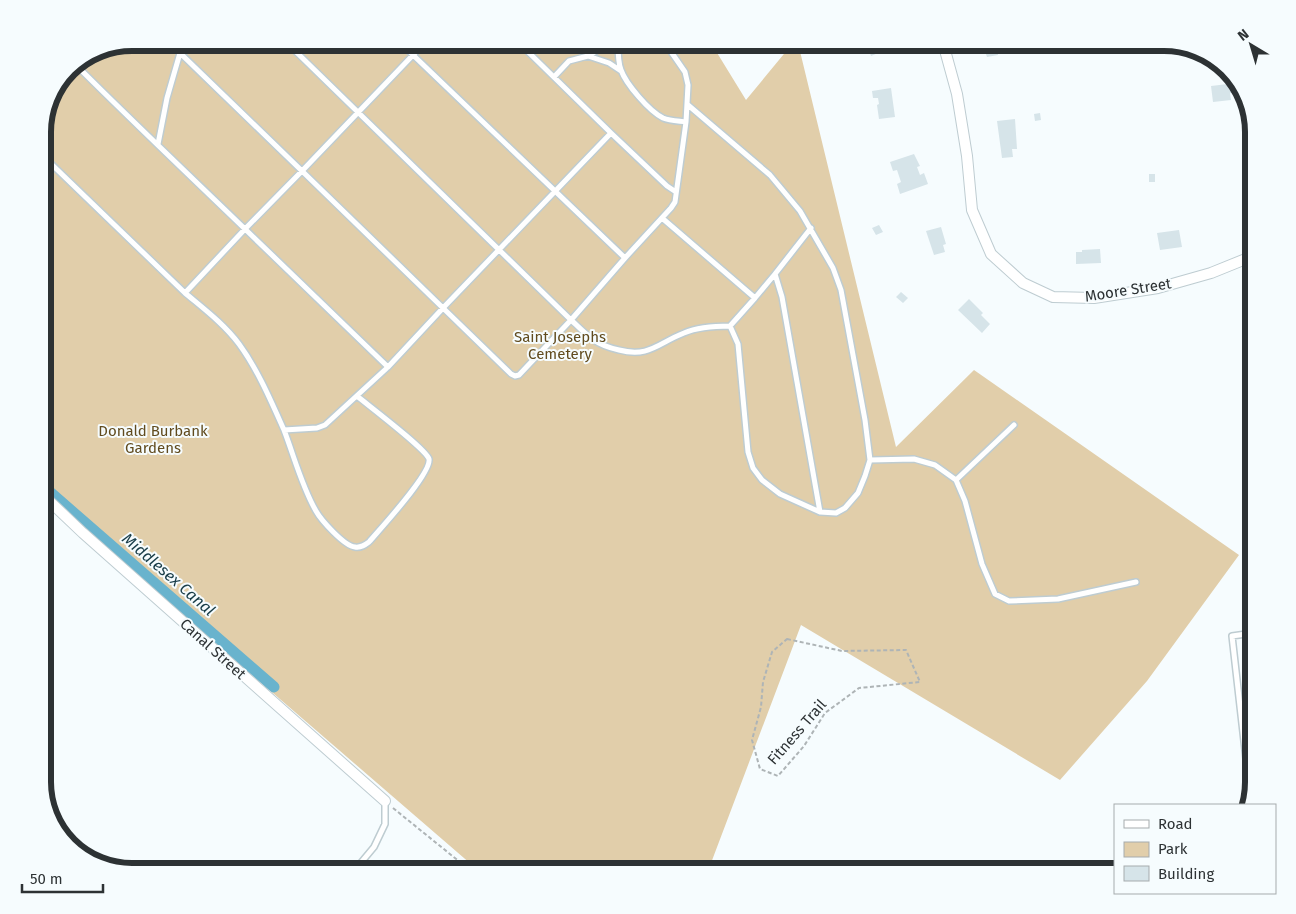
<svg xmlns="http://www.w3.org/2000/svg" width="1296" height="914" font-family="'Fira Sans',sans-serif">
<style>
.green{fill:#e1ceaa}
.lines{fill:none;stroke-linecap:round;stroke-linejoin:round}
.canal{stroke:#69b3cd;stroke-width:11}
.building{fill:#d6e4e9}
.lane-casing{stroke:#beccd1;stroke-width:8}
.street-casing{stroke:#beccd1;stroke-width:12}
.path{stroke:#aeb4b6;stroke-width:2;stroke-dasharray:4 2.5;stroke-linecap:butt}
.lane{stroke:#fff;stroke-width:5}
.street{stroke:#fff;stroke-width:10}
.labels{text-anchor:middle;stroke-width:4;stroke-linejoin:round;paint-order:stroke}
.street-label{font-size:15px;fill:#2d3234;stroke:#f6fcfe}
.park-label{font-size:15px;fill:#614b1e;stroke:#f6fcfe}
.water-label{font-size:16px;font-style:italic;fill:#193d48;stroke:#f6fcfe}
.rim{fill:none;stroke:#2d3234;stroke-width:6}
</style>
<rect width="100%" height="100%" fill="#f6fcfe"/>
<path class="green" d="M 132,43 L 711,43 L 746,100 L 793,43 L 798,43 L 896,447 L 974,370 L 1239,555 L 1147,681 L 1060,780 L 801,625 L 708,871 L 479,871 L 259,681 L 43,490 L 43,126 L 52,92 L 73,65 Z"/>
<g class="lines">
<path class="canal" d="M 43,486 L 274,687"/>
</g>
<path class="building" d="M 982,43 L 996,43 L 998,55 L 987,57 Z
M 875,45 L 878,53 L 871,56 L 868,47 Z
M 1236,83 L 1239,92 L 1230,93 L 1231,100 L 1213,102 L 1211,86 Z
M 891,88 L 895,117 L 879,119 L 877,105 L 879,104 L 878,98 L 873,98 L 872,91 Z
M 1040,113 L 1041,120 L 1035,121 L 1034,114 Z
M 1015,119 L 1017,149 L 1012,149 L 1013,157 L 1002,158 L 997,121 Z
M 914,154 L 920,166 L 917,167 L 920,175 L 924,173 L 928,184 L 900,194 L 897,184 L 901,182 L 897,170 L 893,171 L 890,162 Z
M 1149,174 L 1155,174 L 1155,182 L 1149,182 Z
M 879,225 L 883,232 L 876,235 L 872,228 Z
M 941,227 L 946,244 L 943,245 L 945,252 L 934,255 L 926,231 Z
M 1179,230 L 1182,247 L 1160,250 L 1157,233 Z
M 1100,249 L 1101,263 L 1076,264 L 1076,252 L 1082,252 L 1082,250 Z
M 901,292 L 908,298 L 903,303 L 896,297 Z
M 969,299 L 983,313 L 981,315 L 990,324 L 982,333 L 958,310 Z"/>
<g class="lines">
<g class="lane-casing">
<path id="lane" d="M 169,43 L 180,53 L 180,43
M 400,43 L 413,55 L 425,43
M 519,43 L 611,133 L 443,308 L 302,171 L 413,55 L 625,258 L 671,208 L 675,202 L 686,122
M 609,43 L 588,56 L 609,63 L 621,71
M 618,43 C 618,51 618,62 621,70 C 626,84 649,111 663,118 C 670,121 679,121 686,122 L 688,85 L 685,72 L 665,43
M 75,64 C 131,120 188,174 245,229 L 302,171 L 180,53 L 167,98 L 158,144
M 554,77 L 569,61 L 588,56
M 611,133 L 667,186 L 676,192
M 43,156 L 185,293 L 245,229 L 388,367 L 443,308 L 511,374 L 515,376 L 519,375 L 571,320 L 287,43
M 662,218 L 755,298 L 775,274
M 811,228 L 775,274 L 782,297 L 820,512
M 625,258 L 571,320 C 578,326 586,335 594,340 C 602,346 610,348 619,350 C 649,358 658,343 684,333 C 698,327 714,326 730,326 L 738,344 L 748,452 L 753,468 L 762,480 L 780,494 L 820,512 L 836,513 L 845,508 L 858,493 L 865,476 L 870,460 L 865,420 L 841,290 L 833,268 L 800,211 L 770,175 L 688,105
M 185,293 C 204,309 224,324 239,344 C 258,370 271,401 284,430
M 730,326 L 755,298
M 357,396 C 369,406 426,449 429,459 C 432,473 380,529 369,542 C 365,545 361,548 355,547 C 344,546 321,520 316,511 C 302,487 294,456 284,430 L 317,428 L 325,425 L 388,367
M 870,460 L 914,459 L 935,465 L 956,480 L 965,501 L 982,564 L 995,594 L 1009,601 L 1058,599 L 1136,582
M 956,480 L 1014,425
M 1250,794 L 1232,636 L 1253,633
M 354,871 L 374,847 L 385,824 L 385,801"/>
</g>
<g class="street-casing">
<path id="street" d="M 943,43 L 957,94 L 967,156 L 972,210 L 991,254 L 1023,283 L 1053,297 L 1094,298 L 1158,288 L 1211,273 L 1253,256
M 43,495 L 83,533 L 385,801"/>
</g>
<path class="path" d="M 787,639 L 842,651 L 906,650 L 920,682 L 859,688 L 825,713 L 804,746 L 778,776 L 760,769 L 752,740 L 761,707 L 763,682 L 772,652 Z
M 393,808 L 471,871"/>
<use href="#lane" class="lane"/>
<use href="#street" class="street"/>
</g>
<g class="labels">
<g class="street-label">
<text transform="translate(1128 290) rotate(-9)" y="5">Moore Street</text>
<text transform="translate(213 649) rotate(42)" y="5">Canal Street</text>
<text transform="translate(797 732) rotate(-49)" y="5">Fitness Trail</text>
</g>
<g class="park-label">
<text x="560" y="342">Saint Josephs<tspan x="560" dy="17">Cemetery</tspan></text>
<text x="153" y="436">Donald Burbank<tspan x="153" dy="17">Gardens</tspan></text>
</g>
<g class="water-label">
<text transform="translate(169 574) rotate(41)" y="6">Middlesex Canal</text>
</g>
</g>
<path d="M0 0H1296V914H0ZM132 51H1164A81 81 0 0 1 1245 132V782A81 81 0 0 1 1164 863H132A81 81 0 0 1 51 782V132A81 81 0 0 1 132 51Z" fill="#f6fcfe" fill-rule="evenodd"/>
<path class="rim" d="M132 51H1164A81 81 0 0 1 1245 132V782A81 81 0 0 1 1164 863H132A81 81 0 0 1 51 782V132A81 81 0 0 1 132 51Z"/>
<rect x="1114" y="804" width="162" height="90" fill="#f6fcfe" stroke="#a6abad"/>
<rect x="1124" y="820" width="25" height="8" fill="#ffffff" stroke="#a6abad"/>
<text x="1158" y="829" font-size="15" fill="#2d3234">Road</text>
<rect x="1124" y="842" width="25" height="15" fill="#e1ceaa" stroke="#a6abad"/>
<text x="1158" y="854" font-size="15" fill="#2d3234">Park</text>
<rect x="1124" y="866" width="25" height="15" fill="#d6e4e9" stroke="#a6abad"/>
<text x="1158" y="879" font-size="15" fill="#2d3234">Building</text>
<g transform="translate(1251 45) rotate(322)" stroke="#f6fcfe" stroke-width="4" paint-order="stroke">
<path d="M0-4L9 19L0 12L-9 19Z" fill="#2d3234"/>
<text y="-8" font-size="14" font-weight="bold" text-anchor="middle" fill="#2d3234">N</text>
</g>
<path d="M22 884v8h81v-8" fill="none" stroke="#2d3234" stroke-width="2.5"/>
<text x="30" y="884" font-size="15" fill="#2d3234" stroke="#f6fcfe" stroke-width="4" paint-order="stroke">50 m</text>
</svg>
